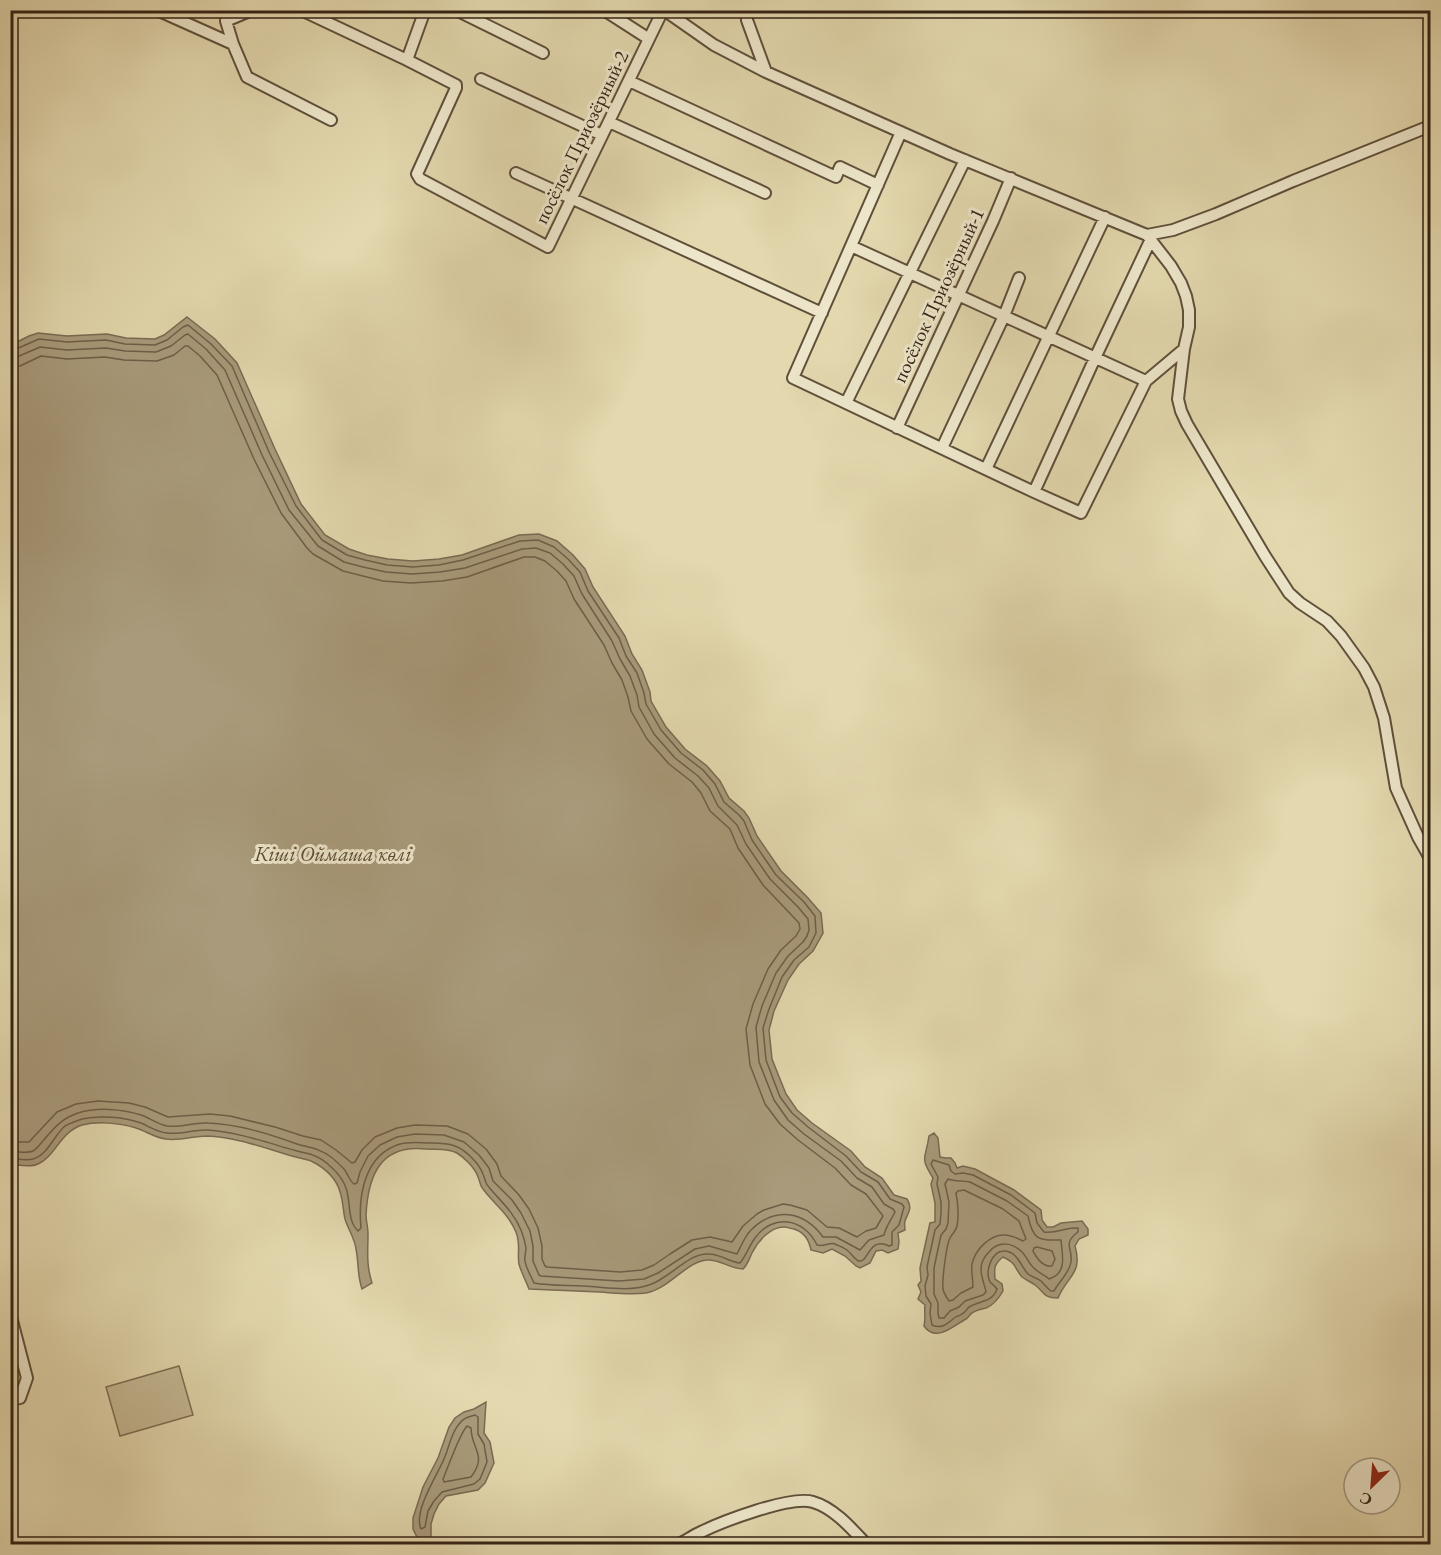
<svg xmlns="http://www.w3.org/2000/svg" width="1441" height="1555" font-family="'EB Garamond',serif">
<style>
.green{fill:#c5b994;stroke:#7d6e54;stroke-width:1.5}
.water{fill:#a89a7a;stroke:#7a6a52;stroke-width:1.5}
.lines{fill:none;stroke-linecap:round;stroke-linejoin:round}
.shore{stroke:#6e5e48;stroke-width:1.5}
.minor-casing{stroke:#60503b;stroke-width:14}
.minor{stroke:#ede6ca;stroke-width:10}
.labels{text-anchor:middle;stroke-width:6;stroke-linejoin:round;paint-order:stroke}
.street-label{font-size:20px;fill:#352215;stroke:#ede6ca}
.water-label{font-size:21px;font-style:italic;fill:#5d4c38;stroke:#ede6ca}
</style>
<rect width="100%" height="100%" fill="#e3d8ae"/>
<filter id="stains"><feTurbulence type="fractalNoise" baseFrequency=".00333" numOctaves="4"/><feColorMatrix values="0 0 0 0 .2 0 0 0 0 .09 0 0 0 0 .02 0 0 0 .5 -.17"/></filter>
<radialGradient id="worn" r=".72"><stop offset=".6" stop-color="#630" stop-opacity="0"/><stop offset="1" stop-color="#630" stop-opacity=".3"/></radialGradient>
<path class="green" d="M 179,1366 L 193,1415 L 120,1436 L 106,1387 Z"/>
<path class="water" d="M 187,317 L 215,339 L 237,363 L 275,449 L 301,504 L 325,535 L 349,549 L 367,555 L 388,559 L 413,561 L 439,559 L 462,555 L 519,535 L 539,534 L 557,541 L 573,555 L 585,569 L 593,587 L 625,636 L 632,654 L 642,670 L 650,692 L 651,701 L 666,727 L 685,749 L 707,766 L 720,781 L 729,798 L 744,811 L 749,818 L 757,836 L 781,871 L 808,898 L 821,913 L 823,933 L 813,951 L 799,964 L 788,980 L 774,1011 L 769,1030 L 772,1059 L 786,1094 L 797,1110 L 812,1123 L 851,1151 L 865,1167 L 882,1178 L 894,1195 L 907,1199 C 913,1209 908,1212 905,1221 C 904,1224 905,1227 905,1230 L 898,1233 L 899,1242 L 898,1249 L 888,1253 L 882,1250 L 876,1251 L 870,1263 L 860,1268 L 856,1266 L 845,1256 L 832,1249 L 823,1253 L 811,1250 C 809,1240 804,1232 794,1229 C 791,1229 788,1227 784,1227 C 770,1227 758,1241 752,1253 C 749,1259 748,1264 743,1269 C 730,1269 720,1259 707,1260 C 687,1261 669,1289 646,1293 C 631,1295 615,1293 600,1292 C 576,1291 553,1290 529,1289 C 526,1281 521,1272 519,1264 C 517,1254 521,1245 516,1232 C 508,1213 495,1205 483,1189 C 480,1186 480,1181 478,1177 C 475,1168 465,1158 457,1153 C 447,1148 437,1150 426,1149 C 380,1144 368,1176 366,1215 C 366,1221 368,1227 368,1233 C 368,1252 366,1264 372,1283 L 362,1289 C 357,1274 359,1264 356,1249 C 355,1239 348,1229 345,1219 C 343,1210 343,1200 340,1192 C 337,1179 325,1168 313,1162 C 308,1159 302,1159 296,1157 C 267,1149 237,1137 207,1136 C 193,1136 180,1141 166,1139 C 155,1138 146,1131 136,1128 C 120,1123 98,1121 82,1125 C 60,1132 55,1157 38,1164 C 30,1168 19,1165 11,1164 L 11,345 L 29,336 L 38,333 L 67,336 L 107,334 L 126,338 L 155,339 L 164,335 Z
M 934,1133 L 938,1138 L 940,1157 L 946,1158 L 951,1158 L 955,1163 L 957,1168 L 963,1166 L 975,1169 L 1014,1190 L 1041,1210 L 1042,1220 L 1047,1227 L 1053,1227 L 1061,1223 L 1082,1221 L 1088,1229 L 1088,1235 L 1079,1239 L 1075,1246 C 1083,1274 1067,1276 1058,1298 C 1042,1298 1045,1292 1035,1285 C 1031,1282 1026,1280 1022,1277 C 1014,1268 1017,1263 1003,1257 C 994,1264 994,1268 995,1279 L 1002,1284 L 1003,1291 C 999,1298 994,1305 986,1308 C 982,1309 976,1310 972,1313 C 970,1314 968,1318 966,1319 C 953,1326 936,1343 924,1326 C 926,1319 924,1312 925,1305 L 918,1299 L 921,1292 L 918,1285 L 921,1281 L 920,1268 L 930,1223 L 935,1222 L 935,1203 L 931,1184 L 933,1178 C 919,1156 926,1159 929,1136 Z
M 486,1402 L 484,1433 L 490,1442 L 494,1463 L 485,1483 L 478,1490 L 446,1496 L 439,1504 L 434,1514 L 431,1524 L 431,1539 L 430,1543 L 422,1543 L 418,1539 L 413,1529 L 413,1518 L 423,1487 L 438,1458 L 449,1427 L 455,1418 L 464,1412 L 474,1409 Z"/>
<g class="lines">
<path class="shore" d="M 10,350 L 14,350 L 39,339 L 67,342 L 106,340 L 125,344 L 155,345 L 167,340 L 183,327 L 188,325 L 211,344 L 232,366 L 269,452 L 296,506 L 322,540 L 347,555 L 365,560 L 387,565 L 413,567 L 439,565 L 463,560 L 520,541 L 538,540 L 554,547 L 568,559 L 580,572 L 588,591 L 619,638 L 626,656 L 637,673 L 644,693 L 646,704 L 661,730 L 681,753 L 703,770 L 715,784 L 724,802 L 739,815 L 744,821 L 752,840 L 776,875 L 804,902 L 815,916 L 816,933 L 809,947 L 794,960 L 782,977 L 769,1009 L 763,1028 L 766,1060 L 780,1097 L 792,1113 L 808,1127 L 846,1156 L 861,1172 L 878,1182 L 890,1199 L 902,1204 L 904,1207 L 899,1225 L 892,1232 L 892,1245 L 889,1246 C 868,1236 869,1263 859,1261 C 855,1260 851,1253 848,1251 C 845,1248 839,1246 835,1244 C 829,1242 824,1247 817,1245 C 804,1218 773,1213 755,1238 C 749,1246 746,1256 740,1263 C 730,1262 720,1254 709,1254 C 689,1252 669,1279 649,1285 C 629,1292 605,1287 584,1286 C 568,1285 550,1286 534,1283 C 531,1276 526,1268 525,1261 C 524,1257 526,1252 526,1248 C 525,1242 523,1235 521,1230 C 513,1211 500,1201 488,1186 C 485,1183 485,1178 483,1174 C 481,1169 477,1163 473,1159 C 460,1145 450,1143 432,1143 C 421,1143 411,1141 400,1144 C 364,1155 358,1196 361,1228 L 358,1231 C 347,1221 351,1202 346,1188 C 343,1179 337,1172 330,1166 C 326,1162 320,1158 315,1156 C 309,1153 303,1153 297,1151 C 268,1143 238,1132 208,1130 C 194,1129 181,1135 167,1133 C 157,1132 150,1127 141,1123 C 124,1117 100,1115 82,1119 C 77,1121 70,1123 65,1126 C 54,1135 48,1155 33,1159 C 26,1161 18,1159 10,1158
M 10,358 L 17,357 L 40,347 L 67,350 L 106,348 L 125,351 L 156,352 L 171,346 L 185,335 L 188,334 L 206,349 L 225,370 L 262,455 L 289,510 L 318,546 L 344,562 L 363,567 L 386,572 L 412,574 L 440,572 L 465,568 L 522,549 L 536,548 L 550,553 L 563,564 L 574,576 L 582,594 L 612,641 L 620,659 L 630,676 L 637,695 L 639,707 L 654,734 L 675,758 L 698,776 L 709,788 L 718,806 L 737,825 L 746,844 L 770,879 L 798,907 L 808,919 L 809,930 L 807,936 L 803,942 L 788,956 L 776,973 L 762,1006 L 756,1027 L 759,1062 L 774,1100 L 788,1120 L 804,1134 L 841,1161 L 857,1178 L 872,1187 L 884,1204 L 893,1209 L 895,1212 C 891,1220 886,1226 884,1235 L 869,1240 L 860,1250 L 836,1237 L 823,1237 C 804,1211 775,1206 751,1230 C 745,1236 741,1246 737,1254 L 709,1246 L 695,1249 L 658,1273 L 644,1279 L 619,1281 L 541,1276 L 539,1275 L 533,1261 L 533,1246 L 530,1231 L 521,1213 L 512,1200 L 493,1181 L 489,1168 L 479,1155 L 464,1142 L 444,1135 L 415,1134 L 397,1137 L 380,1145 L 368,1156 L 360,1172 L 357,1183 L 354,1184 C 349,1180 348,1174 344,1169 C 340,1165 335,1160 331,1157 C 319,1148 310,1148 297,1144 C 269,1134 238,1124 208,1123 C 194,1122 180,1128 167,1126 C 157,1124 150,1118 141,1115 C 122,1109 97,1107 78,1113 C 62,1118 53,1129 43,1141 C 40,1144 37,1149 33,1151 C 26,1154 18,1151 10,1151
M 10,367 L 20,366 L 41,356 L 67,359 L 105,357 L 124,360 L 157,361 L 174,355 L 185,346 L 188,346 L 200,356 L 217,375 L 254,459 L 281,513 L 307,548 L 313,554 L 343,571 L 383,581 L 411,583 L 442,581 L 467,577 L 524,557 L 535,557 L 545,561 L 557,571 L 566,581 L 574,599 L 604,645 L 612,663 L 622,680 L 628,697 L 631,711 L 647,739 L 669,764 L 692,782 L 701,793 L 710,811 L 730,829 L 738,848 L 763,885 L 799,923 L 800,929 L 796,936 L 781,950 L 768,969 L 753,1004 L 746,1029 L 750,1065 L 765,1104 L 780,1124 L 798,1140 L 835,1168 L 851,1185 L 866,1194 L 883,1216 L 876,1228 L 866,1231 L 857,1237 L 839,1228 L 827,1227 L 807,1210 L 790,1205 L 783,1204 L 764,1210 L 757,1214 L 743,1226 L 732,1242 L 710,1237 L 692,1240 L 670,1254 L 654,1265 L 642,1270 L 620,1272 L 547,1267 L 545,1266 L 542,1259 L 542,1246 L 538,1228 L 529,1209 L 519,1195 L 501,1176 L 497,1164 L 486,1149 L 468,1134 L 447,1126 L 415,1125 L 397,1128 L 375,1137 L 362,1150 L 355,1162 L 352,1163 L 336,1150 L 321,1140 L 303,1136 L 275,1127 L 230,1116 L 210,1114 L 168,1117 L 145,1107 L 129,1103 L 98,1101 L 76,1104 L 57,1112 L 29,1142 L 10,1142
M 933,1160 L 949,1165 L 951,1171 L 955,1174 L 963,1173 L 973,1175 L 1011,1195 L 1035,1213 L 1037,1223 L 1044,1232 C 1057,1234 1064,1227 1078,1228 L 1078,1232 C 1062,1244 1073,1248 1071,1262 C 1069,1274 1059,1281 1054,1291 L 1051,1291 C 1047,1288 1045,1285 1041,1281 C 1037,1278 1032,1277 1028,1274 C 1021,1267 1018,1252 1005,1251 C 991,1250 985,1272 990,1282 C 992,1284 995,1286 997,1289 C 992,1303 980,1300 969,1307 C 966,1310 966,1312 962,1314 C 955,1319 960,1313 953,1319 C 946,1325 941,1329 932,1325 L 930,1313 L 931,1304 L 926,1296 L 925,1286 L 928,1275 L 927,1267 L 935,1230 L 940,1224 L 941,1213 L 941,1202 L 937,1184 L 938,1177 L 931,1164 Z
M 948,1179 C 956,1182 963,1180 970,1182 L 1007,1201 L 1028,1216 C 1033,1241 1039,1240 1061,1240 C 1062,1255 1068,1273 1049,1279 C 1045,1275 1038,1273 1034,1268 C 1029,1264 1027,1257 1022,1252 C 1012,1242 998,1241 989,1252 C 985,1256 981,1263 981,1269 C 981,1278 985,1285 986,1292 L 983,1295 L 965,1301 L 959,1307 L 950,1311 L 944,1318 L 939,1318 L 938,1313 L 938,1303 L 934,1294 L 934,1268 L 941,1235 L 946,1229 L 948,1223 L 949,1202 L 945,1184 Z
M 964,1190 L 1003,1209 L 1019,1221 L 1026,1239 L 1023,1241 C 1017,1238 1011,1235 1005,1235 C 990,1234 975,1250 972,1264 C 971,1272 973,1280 973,1287 L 961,1293 L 953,1300 L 949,1301 C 947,1298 944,1294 943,1289 C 942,1281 946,1246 950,1238 C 952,1234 956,1231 957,1226 C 959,1215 958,1203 956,1193 L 958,1191 Z
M 1037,1247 L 1052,1251 L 1055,1259 L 1052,1266 C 1042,1267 1037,1258 1033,1251 L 1034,1248 Z
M 475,1415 L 478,1417 L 478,1434 L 484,1444 L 487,1462 L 480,1479 L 474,1484 L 442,1492 L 434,1501 L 428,1511 L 425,1527 L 421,1529 C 413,1511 437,1476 444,1459 C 449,1448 451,1433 459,1424 C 463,1418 468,1417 475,1415 Z
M 467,1426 L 471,1428 C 471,1449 488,1455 471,1477 L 444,1482 L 443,1479 C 449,1465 459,1435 467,1426 Z"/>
<g class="minor-casing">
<path id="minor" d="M 157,10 L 233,44
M 252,10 L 226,21 L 233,44 L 247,77 L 331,120
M 301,10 L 407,60 L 425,10
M 456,10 L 543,53
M 604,10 L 649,39
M 664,10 L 714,45 L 766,72 L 950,154 L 1147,235 L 1173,230 L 1216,214 L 1293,181 L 1430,126
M 747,10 L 747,20 L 766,72
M 407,60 L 456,85 L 456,88 L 417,174 L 420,179 L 548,247 L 663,10
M 481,79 L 602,135
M 629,81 L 836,177 L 840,167 L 878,185
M 609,122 L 765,193
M 901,132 L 793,378 L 1034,492 L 1081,513 L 1146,381 L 1184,349
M 516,173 L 822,313
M 1147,235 L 1171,266 L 1181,283 L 1186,296 L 1189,310 L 1189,327 L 1184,349 L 1178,399 L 1181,411 L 1187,424 L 1265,556 L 1289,593 L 1300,603 L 1327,621 L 1341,636 L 1364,668 L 1374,687 L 1384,718 L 1396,788 L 1418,837 L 1430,858
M 851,246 L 1146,381
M 846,403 L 965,160
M 897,428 L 993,221 L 1011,178
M 942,448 L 1004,316 L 1019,278
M 986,469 L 1105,217
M 1034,492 L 1095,358 L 1151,239
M 10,1313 L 27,1378 L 20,1398 L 10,1400
M 679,1544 C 686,1541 692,1536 699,1533 C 721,1522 791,1495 813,1502 C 834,1508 852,1529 866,1544"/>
</g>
<use href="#minor" class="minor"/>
</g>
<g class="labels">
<g class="street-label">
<text transform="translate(581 137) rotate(-64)" y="7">посёлок Приозёрный-2</text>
<text transform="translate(938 295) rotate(-65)" y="7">посёлок Приозёрный-1</text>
</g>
<g class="water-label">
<text x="333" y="861">Кіші Оймаша көлi</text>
</g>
</g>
<rect width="1441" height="1555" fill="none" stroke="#e3d8ae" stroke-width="36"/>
<rect x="12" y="12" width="1417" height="1531" fill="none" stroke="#352215" stroke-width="3"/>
<rect x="18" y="18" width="1405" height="1519" fill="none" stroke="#352215" stroke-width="1.5"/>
<g transform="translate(1372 1486) rotate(205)"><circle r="28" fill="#ede6ca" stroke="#a39882" stroke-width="1.5"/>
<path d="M0-4.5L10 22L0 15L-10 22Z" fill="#8f2418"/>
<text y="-9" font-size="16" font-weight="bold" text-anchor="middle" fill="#352215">С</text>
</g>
<rect width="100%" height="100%" filter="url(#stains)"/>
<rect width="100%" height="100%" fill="url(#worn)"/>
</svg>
